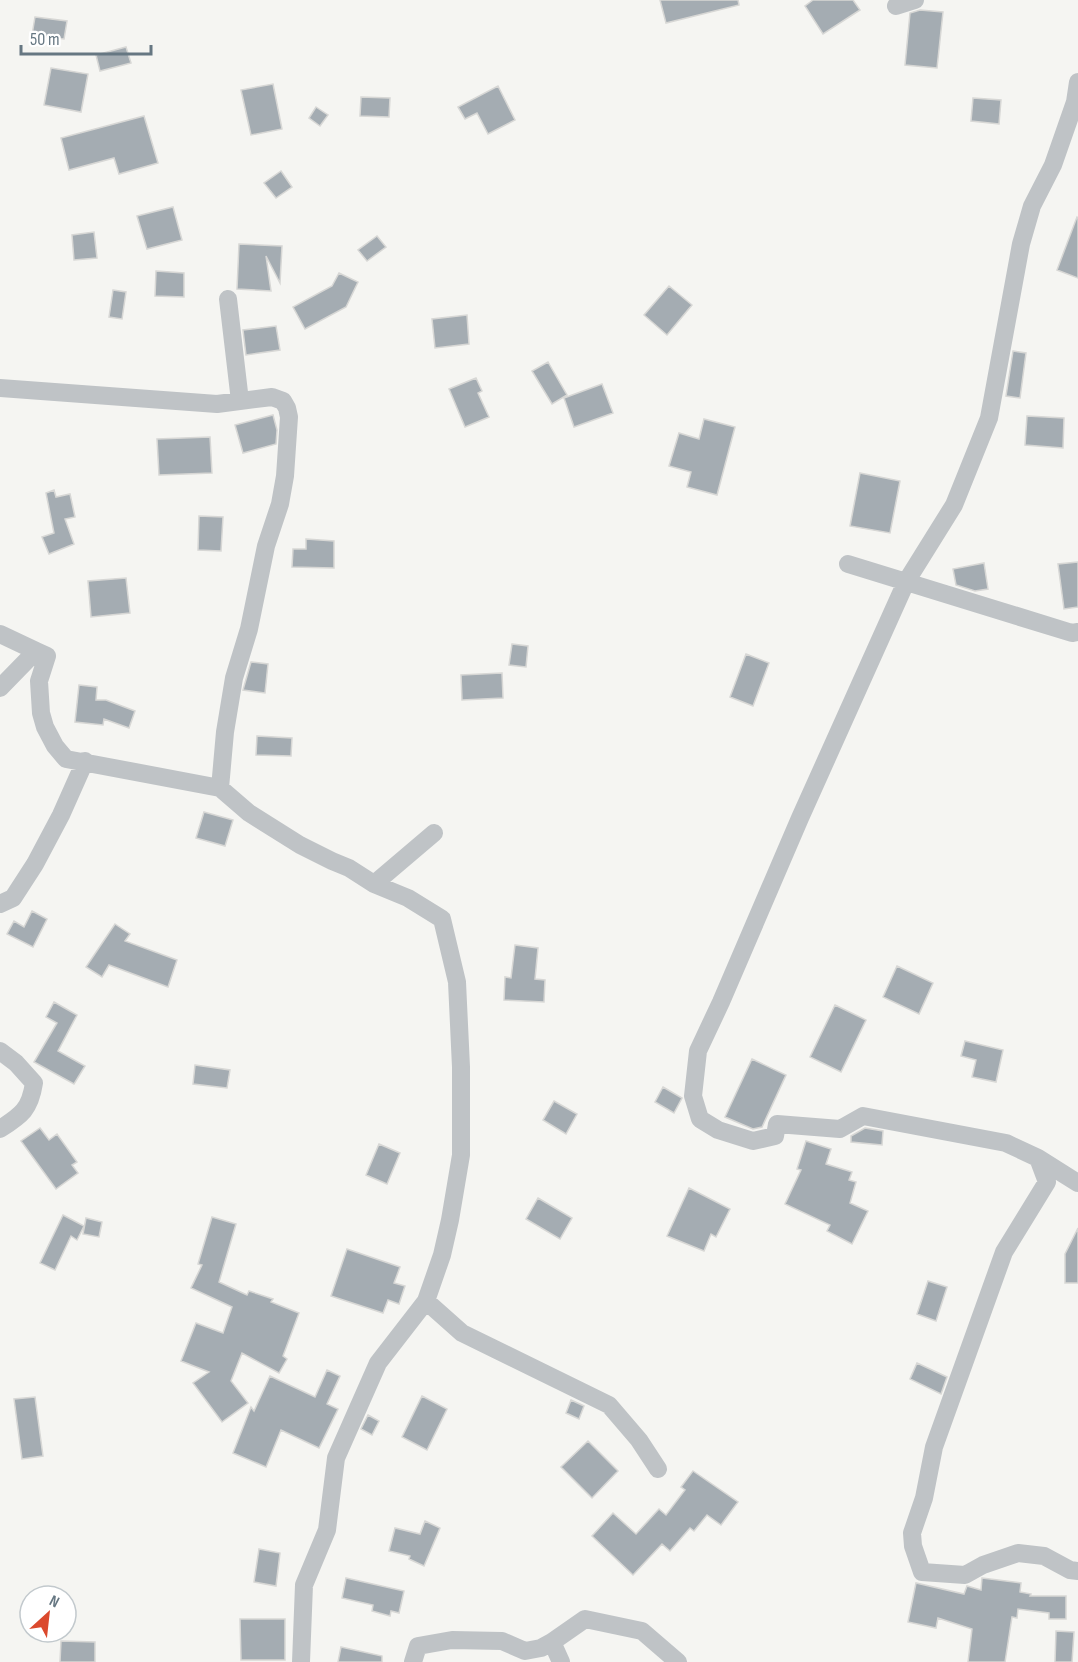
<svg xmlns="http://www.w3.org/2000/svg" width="1078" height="1662" font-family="'Sofia Sans Condensed',sans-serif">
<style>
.building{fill:#a4acb2;stroke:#d7d7d5;stroke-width:1.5}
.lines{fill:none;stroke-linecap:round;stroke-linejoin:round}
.minor{stroke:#bfc3c6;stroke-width:18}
</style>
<rect width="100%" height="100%" fill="#f5f5f2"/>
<path class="building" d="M 660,0 L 738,0 L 739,5 L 666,23 Z
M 813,0 L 853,0 L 860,10 L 823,34 L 805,6 Z
M 920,10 L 943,12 L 937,68 L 905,65 L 910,13 Z
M 35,17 L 67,21 L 64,39 L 32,35 Z
M 126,47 L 131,63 L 100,71 L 96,55 Z
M 51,68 L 88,74 L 81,112 L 44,105 Z
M 273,84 L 282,129 L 251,135 L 241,90 Z
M 498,86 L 515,120 L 488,134 L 477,113 L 465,119 L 458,107 Z
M 361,97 L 390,98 L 389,117 L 360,116 Z
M 973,98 L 1001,100 L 999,124 L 971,121 Z
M 316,107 L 328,115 L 320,126 L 309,118 Z
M 144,116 L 158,163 L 119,174 L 114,158 L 69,170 L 61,138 Z
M 281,171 L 292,187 L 276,198 L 264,183 Z
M 173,207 L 182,240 L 147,249 L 137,216 Z
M 1077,217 L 1078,218 L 1078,278 L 1057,270 Z
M 94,232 L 97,258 L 74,260 L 72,235 Z
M 377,236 L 386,247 L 367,261 L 358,250 Z
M 239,244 L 282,246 L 280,283 L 266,256 L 271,291 L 237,289 Z
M 156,271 L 184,273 L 184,297 L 155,296 Z
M 339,273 L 358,282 L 346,307 L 305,329 L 293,307 L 332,286 Z
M 669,286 L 692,305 L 667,335 L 644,315 Z
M 113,290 L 126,292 L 122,319 L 109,317 Z
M 467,315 L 469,344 L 435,348 L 432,319 Z
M 276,326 L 280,350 L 246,355 L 243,330 Z
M 1013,351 L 1026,353 L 1020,398 L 1006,396 Z
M 548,362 L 567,395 L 552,404 L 532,371 Z
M 476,378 L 482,391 L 478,393 L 489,417 L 465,427 L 449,389 Z
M 602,384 L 613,413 L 574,427 L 564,398 Z
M 273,415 L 277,430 L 276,444 L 243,453 L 235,425 Z
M 1027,416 L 1064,418 L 1063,448 L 1025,445 Z
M 704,419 L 735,427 L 717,495 L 687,487 L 691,472 L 669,466 L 679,433 L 699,439 Z
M 210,437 L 212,473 L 159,475 L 157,439 Z
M 860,473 L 900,481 L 890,533 L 850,526 Z
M 54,490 L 56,497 L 70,494 L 75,517 L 65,519 L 74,544 L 49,554 L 42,537 L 54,533 L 46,493 Z
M 199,516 L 223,517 L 221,551 L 198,550 Z
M 306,539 L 334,541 L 334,568 L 292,567 L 293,549 L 306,549 Z
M 1078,562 L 1078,607 L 1064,609 L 1058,564 Z
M 984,563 L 988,589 L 975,591 L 956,585 L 953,569 Z
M 126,578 L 130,613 L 91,617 L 88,581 Z
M 512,644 L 528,646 L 526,667 L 509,665 Z
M 746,654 L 769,663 L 753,706 L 730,697 Z
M 251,662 L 268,664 L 265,693 L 243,690 Z
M 502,673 L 503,698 L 462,700 L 461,675 Z
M 79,685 L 97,687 L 96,700 L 106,700 L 135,711 L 129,728 L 104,719 L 103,725 L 75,722 Z
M 257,736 L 292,738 L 291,756 L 256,755 Z
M 204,812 L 233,820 L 225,846 L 196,838 Z
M 32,911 L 47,919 L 33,947 L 7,934 L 14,921 L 24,927 Z
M 115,924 L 130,934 L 125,941 L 177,960 L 168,987 L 109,965 L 102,977 L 86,967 Z
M 515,945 L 538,948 L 535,979 L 545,980 L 544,1002 L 504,1000 L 505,977 L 511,978 Z
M 897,966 L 933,983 L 919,1014 L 883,997 Z
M 54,1002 L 77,1015 L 58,1051 L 85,1066 L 74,1084 L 34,1062 L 57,1023 L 46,1017 Z
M 835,1005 L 866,1020 L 841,1072 L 810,1057 Z
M 965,1041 L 1003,1050 L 996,1082 L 972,1077 L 976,1060 L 961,1056 Z
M 752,1059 L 786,1075 L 762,1127 L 753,1129 L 725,1117 Z
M 195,1065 L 230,1070 L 227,1088 L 193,1084 Z
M 663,1087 L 682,1098 L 674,1113 L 655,1102 Z
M 554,1101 L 577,1114 L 566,1134 L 543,1120 Z
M 40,1128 L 49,1140 L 57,1134 L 77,1162 L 72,1165 L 78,1173 L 56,1189 L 21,1141 Z
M 865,1128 L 883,1131 L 882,1145 L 851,1142 L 851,1136 Z
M 806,1141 L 831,1149 L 826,1164 L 852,1172 L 849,1180 L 856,1182 L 850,1203 L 868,1211 L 852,1244 L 827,1231 L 830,1225 L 785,1204 L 801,1170 L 797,1169 Z
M 379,1144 L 400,1153 L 387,1184 L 366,1175 Z
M 689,1188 L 730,1209 L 716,1237 L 711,1234 L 704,1251 L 667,1236 Z
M 538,1198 L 572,1218 L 560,1239 L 526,1219 Z
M 63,1215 L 84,1226 L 77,1240 L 71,1236 L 55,1270 L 40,1263 Z
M 212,1217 L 236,1224 L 219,1282 L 247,1295 L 249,1291 L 273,1299 L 271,1302 L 299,1313 L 283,1356 L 287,1359 L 279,1373 L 242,1353 L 231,1381 L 248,1403 L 222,1422 L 193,1383 L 209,1372 L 181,1361 L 196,1323 L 223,1333 L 232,1307 L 191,1288 L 202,1265 L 198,1264 Z
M 86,1218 L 102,1222 L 99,1237 L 83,1234 Z
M 1078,1228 L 1078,1283 L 1065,1283 L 1065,1254 Z
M 347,1249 L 400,1267 L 394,1283 L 405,1286 L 399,1304 L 388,1300 L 383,1313 L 331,1296 Z
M 928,1281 L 947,1287 L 936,1321 L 917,1314 Z
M 917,1363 L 947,1377 L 941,1394 L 910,1379 Z
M 327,1370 L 340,1376 L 327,1404 L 338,1409 L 319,1448 L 281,1430 L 266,1467 L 233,1453 L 251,1407 L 254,1411 L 270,1376 L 315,1397 Z
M 422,1396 L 447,1409 L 427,1450 L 402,1437 Z
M 35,1397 L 43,1456 L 22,1459 L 14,1399 Z
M 571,1400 L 584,1406 L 579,1419 L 566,1413 Z
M 368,1415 L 379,1421 L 372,1435 L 361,1429 Z
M 588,1441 L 618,1471 L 592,1498 L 561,1467 Z
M 693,1471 L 738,1502 L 721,1525 L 707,1515 L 694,1531 L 690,1528 L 670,1551 L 662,1544 L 633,1575 L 592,1536 L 613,1513 L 636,1534 L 659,1509 L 666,1515 L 685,1490 L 681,1487 Z
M 425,1521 L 440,1528 L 424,1566 L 409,1559 L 410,1556 L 389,1551 L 395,1528 L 420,1534 Z
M 259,1549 L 280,1553 L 276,1586 L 254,1582 Z
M 346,1578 L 404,1591 L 399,1613 L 391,1611 L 390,1616 L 372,1611 L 373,1605 L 342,1598 Z
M 982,1578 L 1021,1583 L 1020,1592 L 1031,1594 L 1030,1596 L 1066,1596 L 1066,1619 L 1049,1619 L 1049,1613 L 1018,1609 L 1017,1618 L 1012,1617 L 1005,1662 L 968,1662 L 972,1629 L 938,1618 L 936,1628 L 908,1622 L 916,1583 L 964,1594 L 967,1586 L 981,1590 Z
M 240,1619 L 285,1619 L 285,1660 L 241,1660 Z
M 1056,1631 L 1074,1632 L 1072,1662 L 1055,1662 Z
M 61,1641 L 95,1642 L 95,1662 L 60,1662 Z
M 341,1647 L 382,1656 L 382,1662 L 338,1662 Z"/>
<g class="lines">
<path class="minor" d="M 896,6 L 915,0
M 1078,82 L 1075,102 L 1053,165 L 1032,206 L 1021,244 L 989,418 L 954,505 L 906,582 L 800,818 L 721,1002 L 698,1051 L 693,1096 L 700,1119 L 718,1130 L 753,1141 L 775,1136 L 777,1124 L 840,1129 L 863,1116 L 1006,1143 L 1038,1158 L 1047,1182 L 1004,1252 L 934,1447 L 924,1498 L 912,1533 L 913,1546 L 922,1572 L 965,1575 L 983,1565 L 1018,1553 L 1044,1556 L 1070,1570 L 1078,1571
M 228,299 L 240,401
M 0,388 L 217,404 L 272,397 L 283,401 L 287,408 L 289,417 L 285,476 L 280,504 L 266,546 L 249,629 L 234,678 L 225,732 L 220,788
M 848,564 L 1072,633 L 1078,632
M 0,634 L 36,651
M 0,688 L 36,651 L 47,656 L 39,681 L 41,713 L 45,727 L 55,746 L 66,759 L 220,788 L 249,813 L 300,845 L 332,861 L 349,868 L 374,884 L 408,898 L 442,919 L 457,982 L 461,1067 L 461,1155 L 450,1220 L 442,1255 L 426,1301 L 378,1363 L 336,1458 L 327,1530 L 304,1585 L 301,1662
M 374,884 L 434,833
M 0,904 L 13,898 L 35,864 L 61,815 L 85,761
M 0,1051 L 16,1063 L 34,1083 C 30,1109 22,1115 0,1129
M 1038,1158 L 1078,1183
M 426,1301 L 462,1333 L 609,1405 L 639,1440 L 658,1469
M 552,1642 L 561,1662
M 413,1662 L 418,1646 L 452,1640 L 502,1641 L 525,1651 L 541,1648 L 552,1642 L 585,1619 L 642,1631 L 678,1662"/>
</g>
<g transform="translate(48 1614) rotate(27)"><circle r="28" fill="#ffffff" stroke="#c2c9cd" stroke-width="1.5"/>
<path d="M0-4.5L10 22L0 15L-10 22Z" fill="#db492d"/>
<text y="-9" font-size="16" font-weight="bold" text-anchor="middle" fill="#667782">N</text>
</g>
<path d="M21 45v9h130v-9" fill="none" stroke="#667782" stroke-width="3"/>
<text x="30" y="45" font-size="18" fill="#667782" stroke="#ffffff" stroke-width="4.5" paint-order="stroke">50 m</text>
</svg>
